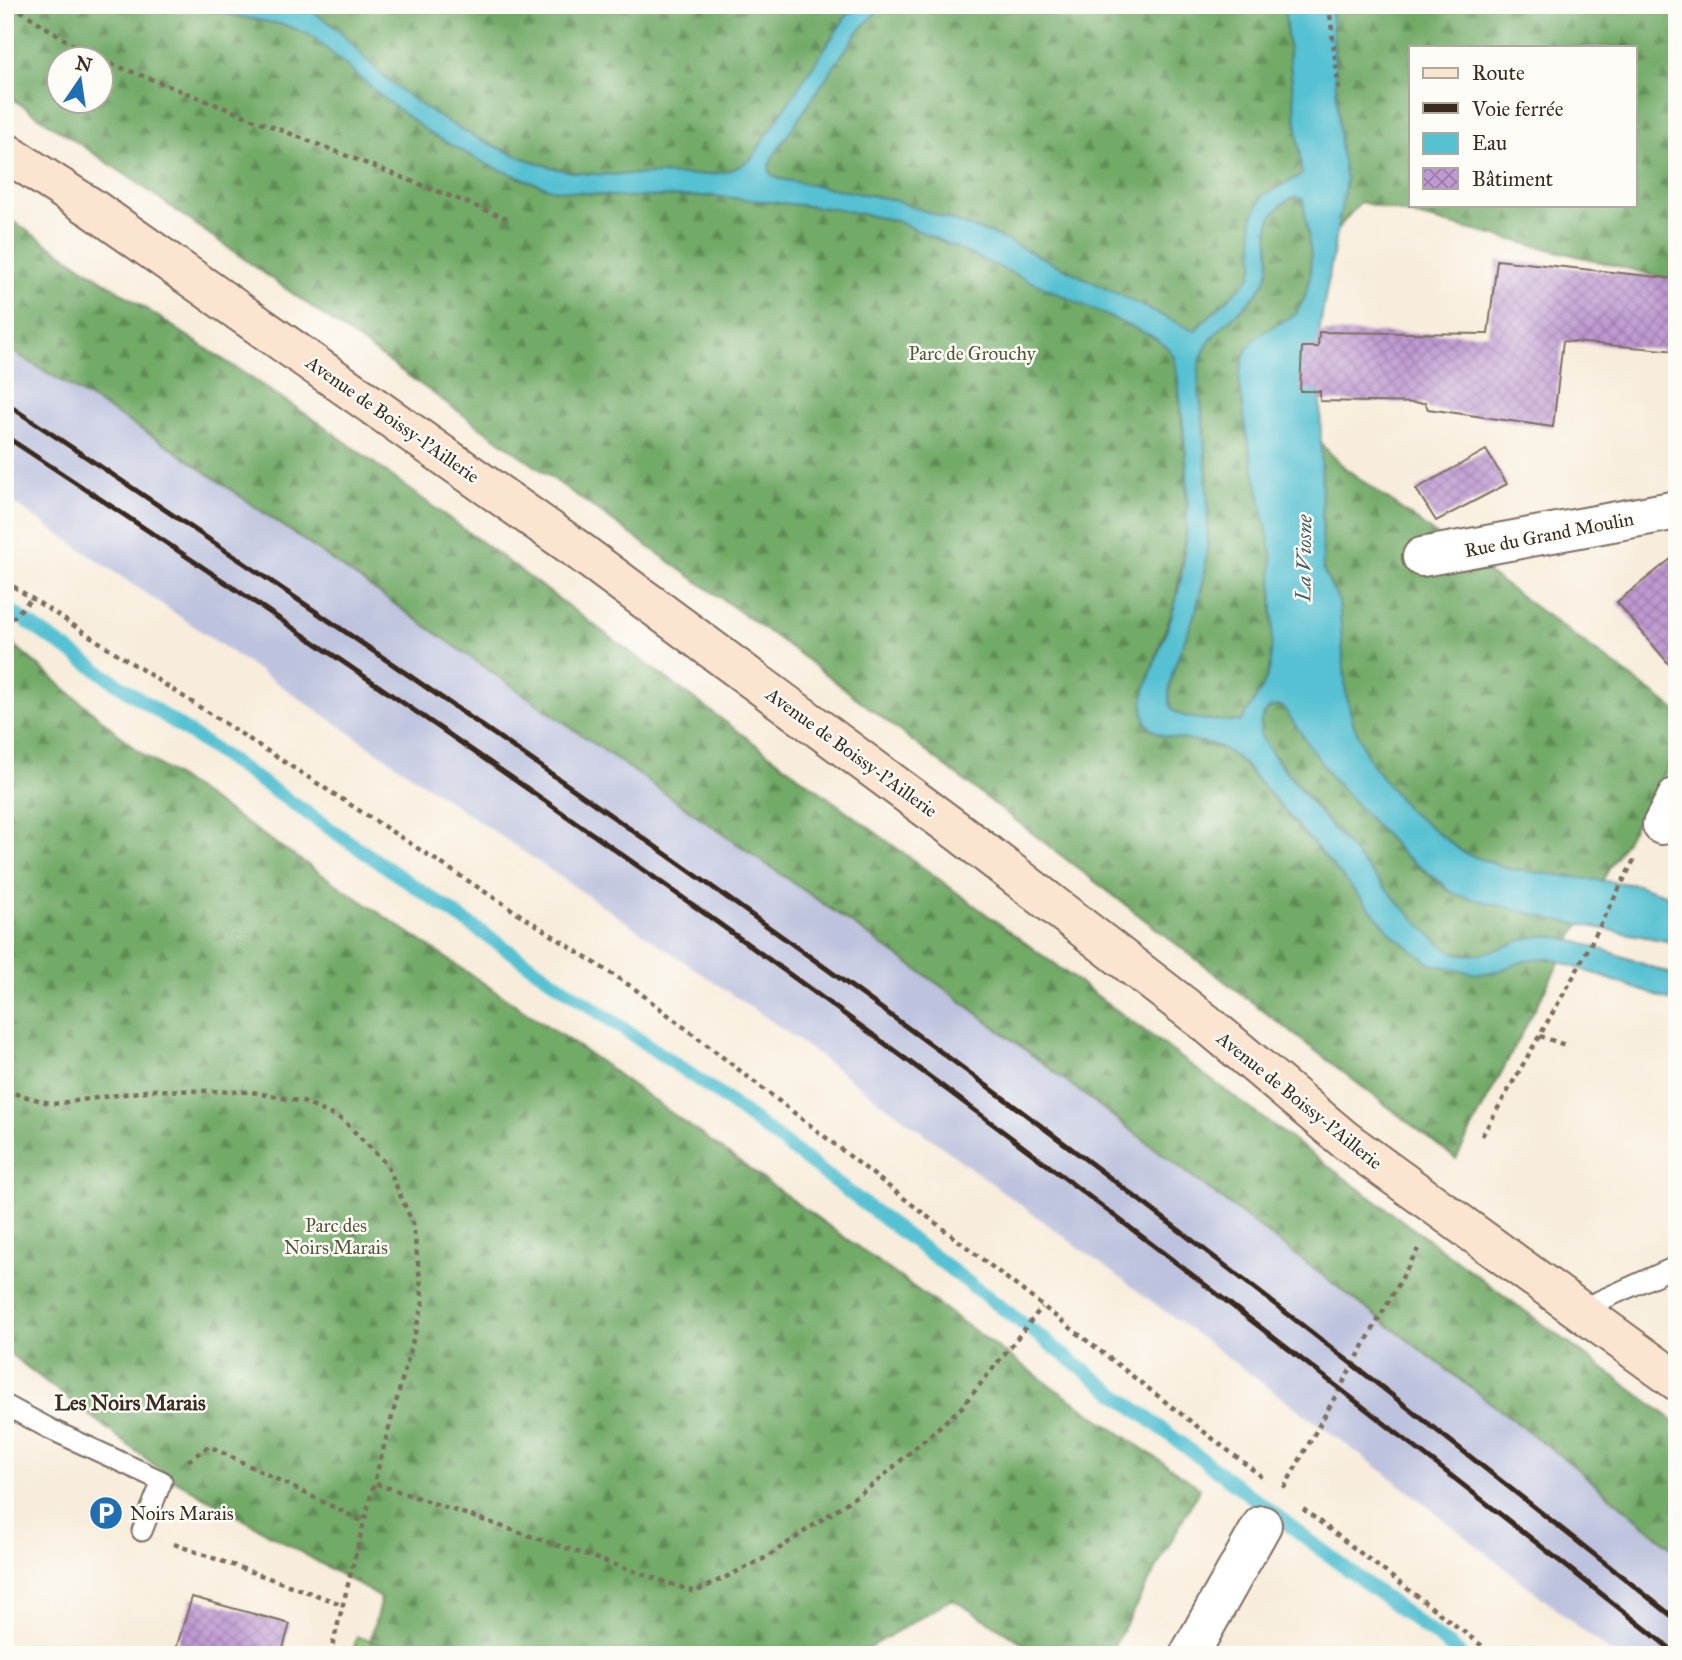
<svg xmlns="http://www.w3.org/2000/svg" width="1682" height="1660" font-family="'IM FELL Great Primer',serif">
<style>
.railway{fill:#bdc3de}
.green{fill:#8ec577;stroke:#64784a;stroke-width:2}
.forest{fill:url(#forest-firs);stroke:#566a43;stroke-width:2;fill-rule:evenodd}
.water{fill:#57c1d2;stroke:#497678;stroke-width:2;fill-rule:evenodd}
.lines{fill:none;stroke-linecap:round;stroke-linejoin:round}
.stream{stroke:#57c1d2;stroke-width:14}
.building{fill:url(#building-cross-hatch)}
.service-casing{stroke:#7d6e60;stroke-width:23}
.minor-casing{stroke:#7d6e60;stroke-width:42}
.secondary-casing{stroke:#7d6e60;stroke-width:42}
.path{stroke:#7d6e60;stroke-width:4.5;stroke-dasharray:5 5;stroke-linecap:butt}
.service{stroke:#fff;stroke-width:19}
.minor{stroke:#fff;stroke-width:38}
.secondary{stroke:#fce5d0;stroke-width:38}
.rail{stroke:#3b2a1e;stroke-width:5}
.labels{text-anchor:middle;stroke-width:5;stroke-linejoin:round;paint-order:stroke}
.park-label{font-size:19px;fill:#545839;stroke:#fdfcf7}
.street-label{font-size:19px;fill:#3b2a1e;stroke:#fdfcf7}
.poi-label{font-size:19px;fill:#3b2a1e;stroke:#fdfcf7;text-anchor:start}
.water-label{font-size:21px;font-style:italic;fill:#455f5d;stroke:#fdfcf7}
.neighbourhood-label{font-size:21px;font-weight:bold;fill:#3b2a1e;stroke:#fdfcf7}
</style>
<defs>
<pattern id="forest-firs" width="22" height="20" patternUnits="userSpaceOnUse" patternTransform="scale(1.75)"><rect width="22" height="20" fill="#72aa68"/><path d="M5 1l3.5 6h-7zM16 11l3.5 6h-7z" fill="#5f8b55"/></pattern>
<pattern id="building-cross-hatch" width="8" height="8" patternUnits="userSpaceOnUse" patternTransform="scale(1.75)"><rect width="8" height="8" fill="#bf99d2"/><path d="M0 0l8 8M0 8l8-8" fill="none" stroke="#9c7daa"/></pattern>
</defs>
<rect width="100%" height="100%" fill="#fdfcf7"/>
<filter id="ink" filterUnits="userSpaceOnUse"><feTurbulence type="fractalNoise" baseFrequency=".0143" numOctaves="2"/><feDisplacementMap in="SourceGraphic" scale="14" xChannelSelector="R" yChannelSelector="G"/><feConvolveMatrix kernelMatrix="1 2 1 2 8 2 1 2 1" color-interpolation-filters="sRGB"/></filter>
<filter id="wash" filterUnits="userSpaceOnUse"><feTurbulence type="fractalNoise" baseFrequency=".00686" numOctaves="4" result="noise"/><feDisplacementMap in="SourceGraphic" scale="28" xChannelSelector="R" yChannelSelector="G"/><feGaussianBlur stdDeviation="1.57" result="paint"/><feColorMatrix in="noise" values="0 0 0 0 0 0 0 0 0 0 0 0 0 0 0 0 0 1.4 0 .05"/><feComposite in="paint" operator="in"/></filter>
<g filter="url(#wash)">
<rect width="100%" height="100%" fill="#f8eddc"/>
<path class="railway" d="M 5,347 L 167,445 L 945,989 L 1570,1463 L 1677,1552 L 1677,1655 L 1614,1655 L 1397,1482 L 774,1023 L 5,497 Z"/>
<path class="green" d="M 357,1637 L 426,1655 L 352,1655 Z"/>
<path class="forest" d="M 5,5 L 178,5 L 285,25 L 311,35 L 431,134 L 518,177 L 551,189 L 620,197 L 714,196 L 837,209 L 897,221 L 1152,336 L 1168,348 L 1175,359 L 1186,464 L 1187,527 L 1175,603 L 1149,676 L 1143,706 L 1195,741 L 1228,751 L 1244,765 L 1393,935 L 1431,964 L 1540,957 L 1560,961 L 1456,1159 L 798,653 L 129,177 L 5,94 ZM 60,60 L 102,60 L 102,102 L 60,102 Z
M 291,5 L 859,5 L 845,18 L 751,159 C 724,181 688,174 654,174 C 622,174 586,177 554,168 C 495,152 423,113 378,71 C 350,45 331,13 291,5 Z
M 883,5 L 1284,5 L 1302,175 L 1263,195 L 1254,265 L 1250,278 L 1194,331 L 997,236 L 890,199 L 779,179 L 771,175 L 769,167 L 772,158 L 856,34 Z
M 1331,5 L 1677,5 L 1677,281 L 1360,202 L 1336,231 L 1346,180 L 1340,146 ZM 1411,47 L 1635,47 L 1635,205 L 1411,205 Z
M 1295,197 L 1303,199 L 1311,255 L 1310,278 L 1304,299 L 1296,314 L 1257,336 L 1245,352 L 1245,427 L 1272,554 L 1273,658 L 1262,689 L 1241,722 C 1225,720 1178,722 1171,707 C 1162,687 1187,636 1194,615 C 1216,553 1207,485 1203,420 C 1202,402 1195,380 1200,362 C 1208,328 1247,312 1263,284 C 1283,250 1246,219 1295,197 Z
M 5,216 L 321,424 L 1677,1423 L 1677,1552 L 1570,1463 L 945,989 L 167,445 L 5,347 Z
M 1321,444 L 1345,468 L 1677,711 L 1677,754 L 1602,881 L 1508,869 L 1464,853 L 1408,810 L 1370,762 L 1353,723 L 1346,694 L 1339,602 L 1323,570 Z
M 5,637 L 137,750 L 595,1058 L 1054,1388 L 1200,1488 L 1109,1655 L 1042,1655 L 952,1599 L 857,1655 L 426,1655 L 370,1642 L 381,1598 L 171,1478 L 5,1350 Z
M 1272,706 L 1282,706 L 1289,714 L 1334,781 L 1402,853 L 1437,882 L 1457,895 L 1580,924 L 1570,942 L 1548,935 L 1481,955 L 1452,952 L 1424,932 L 1347,845 L 1262,740 C 1257,727 1261,714 1272,706 Z"/>
<path class="water" d="M 178,5 L 291,5 C 331,13 350,45 378,71 C 423,113 495,152 554,168 C 586,177 622,174 655,174 C 688,174 724,181 751,159 L 845,18 L 859,5 L 883,5 L 856,34 L 772,158 L 769,167 L 771,175 L 779,179 L 890,199 L 997,236 L 1194,331 L 1250,278 L 1254,265 L 1252,218 L 1263,195 L 1302,175 L 1284,5 L 1331,5 L 1340,145 L 1346,180 L 1319,332 L 1323,570 L 1339,602 L 1346,694 L 1353,723 L 1370,762 L 1408,810 L 1464,853 L 1508,869 L 1637,885 L 1677,898 L 1677,943 L 1553,919 L 1457,895 L 1402,853 L 1334,781 L 1282,706 C 1265,704 1259,719 1260,734 C 1270,760 1428,943 1452,952 C 1487,964 1523,932 1550,936 C 1586,941 1641,964 1677,976 L 1677,1003 L 1550,958 L 1530,959 L 1497,971 L 1477,974 L 1431,964 L 1393,935 L 1244,764 C 1234,756 1225,748 1212,744 C 1179,734 1137,747 1144,695 C 1152,664 1167,635 1175,604 C 1197,525 1186,439 1175,359 L 1168,348 L 1152,336 L 897,221 L 837,209 L 714,196 L 620,197 L 551,189 L 486,164 L 431,134 L 387,101 L 311,35 L 285,25 ZM 1295,197 L 1303,199 L 1311,255 L 1310,278 L 1304,299 L 1296,314 L 1257,336 L 1245,352 L 1239,376 L 1245,427 L 1272,554 L 1273,621 L 1270,668 L 1262,689 L 1241,722 C 1225,720 1178,722 1171,707 C 1161,685 1189,633 1196,610 C 1214,549 1207,487 1203,425 C 1202,405 1195,381 1200,362 C 1208,328 1247,312 1263,284 C 1283,250 1246,220 1295,197 Z"/>
<g class="lines">
<path class="stream" d="M 5,607 L 719,1094 L 1461,1655"/>
</g>
<g id="blocks">
<path class="building" d="M 1497,260 L 1677,279 L 1677,351 L 1563,341 L 1553,427 L 1428,409 L 1425,403 L 1320,401 L 1320,391 L 1300,391 L 1302,347 L 1318,347 L 1319,332 L 1488,334 Z
M 1486,450 L 1507,484 L 1436,521 L 1416,489 Z
M 1677,554 L 1677,674 L 1617,602 Z
M 192,1597 L 290,1624 L 281,1655 L 174,1655 Z"/>
</g>
</g>
<g filter="url(#ink)">
<use href="#blocks" fill-opacity="0" stroke="#7d6e60" stroke-width="2"/>
<g class="lines">
<g class="service-casing">
<path id="service" d="M 1579,1310 L 1677,1266
M 5,1405 L 50,1429 L 162,1481 L 142,1531"/>
</g>
<g class="minor-casing">
<path id="minor" d="M 1422,557 L 1677,510
M 1662,825 L 1677,797
M 1189,1655 L 1262,1525"/>
</g>
<g class="secondary-casing">
<path id="secondary" d="M 5,152 L 92,208 L 575,548 L 960,833 L 1206,1023 L 1345,1140 L 1677,1381"/>
</g>
<path class="path" d="M 12,5 L 87,54 L 101,60
M 1329,5 L 1339,92
M 102,60 L 511,220
M 5,581 L 635,989 L 1266,1480
M 5,626 L 32,598
M 1540,1036 L 1565,1045
M 5,1091 L 53,1104 L 153,1090 L 252,1092 L 303,1102 L 343,1120 L 387,1165 L 413,1224 L 423,1303 L 374,1483
M 1482,1136 L 1576,972 L 1635,858
M 188,1461 L 209,1446 L 364,1522
M 1284,1488 L 1418,1249
M 1303,1509 L 1494,1655
M 174,1544 L 344,1605
M 330,1655 L 374,1483 L 695,1592 L 767,1557 L 874,1484 L 962,1407 L 1042,1307"/>
<use href="#service" class="service"/>
<use href="#minor" class="minor"/>
<use href="#secondary" class="secondary"/>
<path class="rail" d="M 5,403 C 314,608 620,817 919,1036 C 1177,1224 1427,1422 1677,1620
M 5,436 C 309,636 610,841 903,1057 C 1165,1251 1422,1451 1677,1654"/>
</g>
</g>
<defs>
<g id="parking-disc" transform="scale(1.75)"><circle r="9.5" fill="#1f6fb2" stroke="#fdfcf7"/><path d="M-3.5-5.5H1a3.5 3.5 0 0 1 0 7H-1V5.5H-3.5ZM-1-3.4V-.6H.8a1.4 1.4 0 0 0 0-2.8Z" fill="#fff"/></g>
</defs>
<g fill-rule="evenodd">
<use href="#parking-disc" x="106" y="1513"/>
</g>
<g class="labels">
<g class="park-label">
<text x="972" y="360">Parc de Grouchy</text>
<text x="336" y="1232">Parc des<tspan x="336" dy="22">Noirs Marais</tspan></text>
</g>
<g class="street-label">
<text transform="translate(393 419) rotate(35)" y="7">Avenue de Boissy-l'Aillerie</text>
<text transform="translate(1549 534) rotate(-11)" y="7">Rue du Grand Moulin</text>
<text transform="translate(852 752) rotate(36)" y="7">Avenue de Boissy-l'Aillerie</text>
<text transform="translate(1300 1100) rotate(39)" y="7">Avenue de Boissy-l'Aillerie</text>
</g>
<g class="poi-label">
<text x="130" y="1520">Noirs Marais</text>
</g>
<g class="water-label">
<text transform="translate(1304 558) rotate(-89)" y="7">La Viosne</text>
</g>
<g class="neighbourhood-label">
<text x="130" y="1410">Les Noirs Marais</text>
</g>
</g>
<rect width="1682" height="1660" fill="none" stroke="#fdfcf7" stroke-width="28"/>
<rect x="1409" y="46" width="228" height="161" fill="#fdfcf7" stroke="#afa8a0" stroke-width="2"/>
<rect x="1423" y="68" width="35" height="10" fill="#fce5d0" stroke="#afa8a0" stroke-width="2"/>
<text x="1472" y="80" font-size="21" fill="#3b2a1e">Route</text>
<rect x="1423" y="103" width="35" height="10" fill="#3b2a1e" stroke="#afa8a0" stroke-width="2"/>
<text x="1472" y="116" font-size="21" fill="#3b2a1e">Voie ferrée</text>
<rect x="1423" y="133" width="35" height="21" fill="#57c1d2" stroke="#afa8a0" stroke-width="2"/>
<text x="1472" y="150" font-size="21" fill="#3b2a1e">Eau</text>
<rect x="1423" y="168" width="35" height="21" fill="url(#building-cross-hatch)" stroke="#afa8a0" stroke-width="2"/>
<text x="1472" y="186" font-size="21" fill="#3b2a1e">Bâtiment</text>
<g transform="translate(80 80) rotate(13)"><circle r="33" fill="#fdfcf7" stroke="#afa8a0" stroke-width="2"/>
<path d="M0-5L12 26L0 18L-12 26Z" fill="#1f6fb2"/>
<text y="-10" font-size="19" font-weight="bold" text-anchor="middle" fill="#3b2a1e">N</text>
</g>
</svg>
